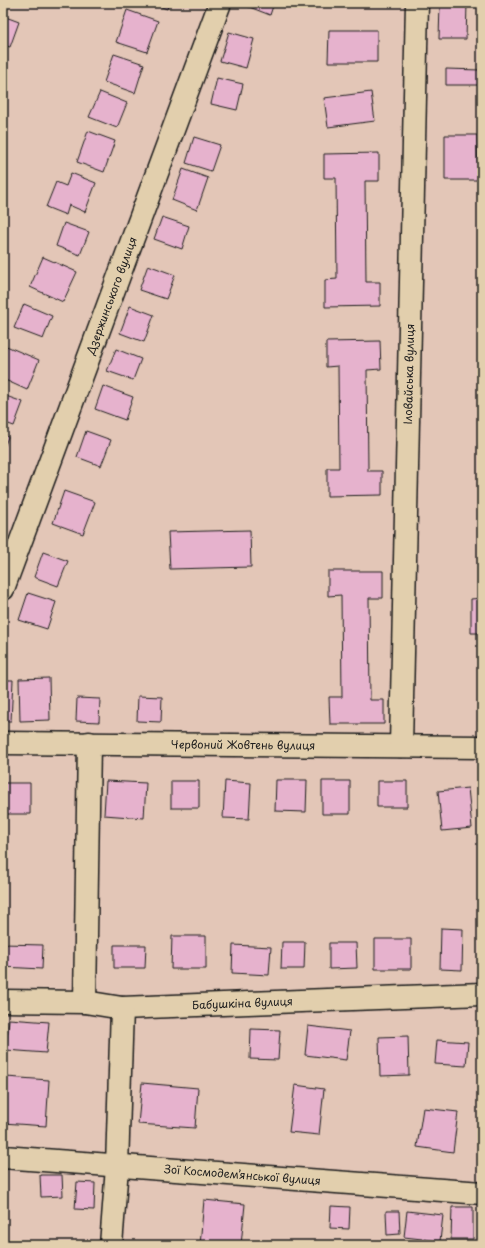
<svg xmlns="http://www.w3.org/2000/svg" width="485" height="1248" font-family="'Playpen Sans',sans-serif">
<style>
.building{fill:#e6b2cd;stroke:#1c1c1c}
.lines{fill:none;stroke-linecap:round;stroke-linejoin:round}
.minor-casing{stroke:#1c1c1c;stroke-width:25}
.minor{stroke:#e2cfad;stroke-width:22}
.labels{text-anchor:middle;stroke-width:3.5;stroke-linejoin:round;paint-order:stroke}
.street-label{font-size:11px;fill:#1c1c1c;stroke:#e2cfad}
</style>
<rect width="100%" height="100%" fill="#e3c6b7"/>
<filter id="ink" filterUnits="userSpaceOnUse"><feTurbulence type="fractalNoise" baseFrequency=".025" numOctaves="2"/><feDisplacementMap in="SourceGraphic" scale="8" xChannelSelector="R" yChannelSelector="G"/><feConvolveMatrix kernelMatrix="1 2 1 2 8 2 1 2 1" color-interpolation-filters="sRGB"/></filter>
<g filter="url(#ink)">
<path class="building" d="M 150,3 L 169,3 L 167,9 Z
M 239,3 L 274,3 L 270,15 Z
M 440,4 L 467,4 L 466,39 L 439,39 Z
M 127,10 L 158,21 L 147,52 L 116,42 Z
M 3,16 L 19,22 L 10,47 L 3,45 Z
M 329,30 L 377,30 L 377,62 L 328,62 Z
M 229,32 L 254,39 L 246,68 L 220,61 Z
M 114,54 L 144,64 L 135,93 L 104,82 Z
M 446,69 L 480,70 L 480,85 L 446,85 Z
M 217,78 L 243,84 L 237,110 L 211,104 Z
M 100,92 L 127,103 L 117,128 L 89,117 Z
M 371,92 L 375,121 L 328,127 L 324,98 Z
M 88,131 L 115,141 L 104,172 L 77,162 Z
M 445,135 L 477,135 L 478,180 L 445,180 Z
M 194,137 L 220,145 L 211,171 L 186,163 Z
M 379,153 L 379,181 L 365,181 L 366,282 L 380,282 L 380,306 L 325,307 L 325,280 L 337,279 L 336,178 L 324,178 L 324,154 Z
M 183,169 L 208,178 L 197,210 L 172,200 Z
M 71,173 L 96,183 L 85,212 L 69,205 L 66,215 L 46,207 L 56,182 L 66,186 Z
M 162,217 L 189,226 L 182,249 L 154,239 Z
M 64,223 L 89,232 L 80,255 L 56,246 Z
M 43,257 L 77,272 L 63,302 L 30,287 Z
M 148,265 L 175,275 L 166,299 L 139,290 Z
M 24,304 L 52,316 L 43,339 L 14,328 Z
M 130,306 L 154,315 L 144,342 L 120,333 Z
M 380,341 L 381,369 L 367,370 L 368,471 L 382,471 L 382,495 L 327,496 L 327,468 L 339,468 L 338,366 L 326,367 L 326,342 Z
M 4,345 L 39,360 L 27,390 L 3,379 Z
M 116,349 L 141,359 L 133,380 L 107,371 Z
M 103,386 L 133,397 L 125,420 L 95,409 Z
M 3,395 L 23,402 L 14,426 L 3,422 Z
M 86,431 L 111,440 L 101,466 L 77,457 Z
M 3,435 L 8,437 L 3,450 Z
M 64,491 L 95,502 L 83,534 L 53,523 Z
M 250,530 L 251,567 L 170,569 L 168,532 Z
M 43,552 L 68,561 L 58,586 L 34,577 Z
M 328,571 L 383,571 L 383,598 L 369,598 L 370,700 L 384,700 L 384,724 L 330,724 L 329,697 L 342,697 L 341,595 L 328,596 Z
M 28,593 L 56,602 L 47,629 L 19,620 Z
M 482,598 L 482,633 L 471,633 L 471,599 Z
M 49,678 L 50,720 L 20,721 L 19,679 Z
M 3,680 L 13,680 L 11,721 L 3,721 Z
M 138,696 L 162,697 L 161,722 L 137,721 Z
M 77,698 L 100,699 L 99,722 L 76,721 Z
M 276,780 L 307,780 L 306,812 L 275,811 Z
M 106,781 L 146,783 L 144,818 L 104,815 Z
M 171,781 L 199,781 L 199,808 L 171,808 Z
M 225,781 L 251,783 L 249,819 L 223,818 Z
M 322,781 L 350,781 L 350,814 L 322,814 Z
M 377,781 L 407,781 L 407,807 L 377,807 Z
M 3,783 L 30,783 L 30,814 L 3,814 Z
M 468,788 L 472,828 L 442,831 L 438,791 Z
M 441,928 L 463,929 L 462,970 L 440,969 Z
M 172,936 L 206,936 L 206,969 L 171,969 Z
M 375,939 L 411,939 L 411,969 L 375,969 Z
M 282,942 L 305,942 L 304,969 L 281,969 Z
M 329,943 L 356,943 L 357,968 L 329,969 Z
M 3,944 L 43,945 L 42,969 L 3,967 Z
M 114,945 L 146,945 L 145,968 L 114,968 Z
M 233,945 L 271,947 L 269,975 L 232,973 Z
M 9,1019 L 49,1022 L 46,1053 L 6,1050 Z
M 308,1026 L 350,1031 L 346,1060 L 305,1055 Z
M 251,1029 L 280,1030 L 278,1060 L 250,1059 Z
M 408,1036 L 409,1075 L 380,1076 L 379,1037 Z
M 437,1040 L 468,1042 L 466,1066 L 435,1064 Z
M 6,1077 L 49,1080 L 46,1126 L 3,1123 Z
M 142,1083 L 198,1088 L 195,1128 L 138,1124 Z
M 295,1085 L 324,1089 L 319,1135 L 289,1132 Z
M 423,1108 L 458,1112 L 453,1152 L 417,1147 Z
M 40,1175 L 62,1175 L 63,1196 L 41,1197 Z
M 77,1182 L 95,1183 L 94,1210 L 75,1209 Z
M 204,1200 L 245,1204 L 241,1245 L 200,1245 Z
M 331,1206 L 350,1207 L 349,1229 L 330,1228 Z
M 452,1207 L 473,1207 L 473,1239 L 451,1239 Z
M 386,1211 L 399,1211 L 400,1234 L 387,1235 Z
M 407,1211 L 443,1215 L 440,1241 L 404,1237 Z"/>
<g class="lines">
<g class="minor-casing">
<g id="minor">
<path id="s1" d="M 3,589 L 220,3"/>
<path id="s2" d="M 3,743 L 482,747"/>
<path id="s3" d="M 401,746 L 417,3"/>
<path id="s4" d="M 3,1001 L 85,1002 L 122,1008 L 482,994"/>
<path d="M 85,1002 L 89,743"/>
<path id="s5" d="M 3,1157 L 482,1193"/>
<path d="M 111,1245 L 117,1167 L 122,1008"/>
</g>
</g>
<use href="#minor" class="minor"/>
</g>
</g>
<g class="labels">
<g class="street-label">
<text dy="4" stroke="none"><textPath href="#s1" startOffset="313">Дзержинського вулиця</textPath></text>
<text dy="4" stroke="none"><textPath href="#s3" startOffset="372">Іловайська вулиця</textPath></text>
<text dy="4" stroke="none"><textPath href="#s2" startOffset="240">Червоний Жовтень вулиця</textPath></text>
<text dy="4" stroke="none"><textPath href="#s4" startOffset="240">Бабушкіна вулиця</textPath></text>
<text dy="4" stroke="none"><textPath href="#s5" startOffset="240">Зої Космодем’янської вулиця</textPath></text>
</g>
</g>
<rect width="485" height="1248" fill="none" stroke="#e2cfad" stroke-width="16"/>
<rect x="8" y="8" width="469" height="1232" fill="none" stroke="#1c1c1c" stroke-width="1.5" filter="url(#ink)"/>
</svg>
